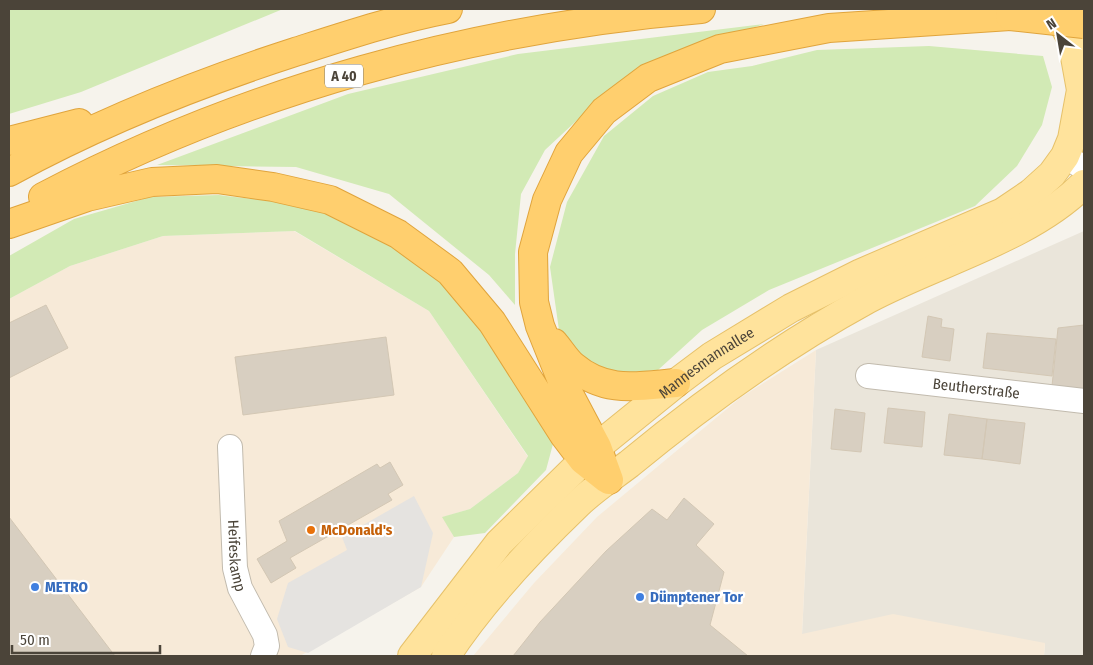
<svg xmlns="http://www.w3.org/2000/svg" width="1093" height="665" font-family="'Fira Sans Condensed',sans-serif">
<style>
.residential{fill:#eae5da}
.commercial{fill:#f7ead8}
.green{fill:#d2eab5}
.parking{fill:#e5e3e0}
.building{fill:#d8cfc1;stroke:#d3c7b4}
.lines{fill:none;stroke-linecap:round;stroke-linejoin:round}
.minor-casing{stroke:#c2bbae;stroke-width:26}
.major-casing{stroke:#e6c16a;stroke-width:30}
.highway-casing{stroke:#e0a43c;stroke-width:30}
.minor{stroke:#fff;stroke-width:24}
.major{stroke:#ffe39c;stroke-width:28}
.highway{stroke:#ffcf6e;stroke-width:28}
.highway-bridge-casing{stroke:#e0a43c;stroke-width:30;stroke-linecap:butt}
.highway-bridge{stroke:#ffcf6e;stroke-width:28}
.food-dot{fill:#e8710a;stroke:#fff;stroke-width:2}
.shop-dot{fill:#3f7fe0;stroke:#fff;stroke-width:2}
.labels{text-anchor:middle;stroke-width:4.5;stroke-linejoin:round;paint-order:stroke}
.shield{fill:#fff;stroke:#817c74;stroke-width:1}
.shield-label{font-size:14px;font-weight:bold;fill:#4b4439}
.street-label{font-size:15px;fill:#4b4439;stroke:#fff}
.food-label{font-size:15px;font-weight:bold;fill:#c56008;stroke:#fff;text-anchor:start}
.shop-label{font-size:15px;font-weight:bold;fill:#366cbe;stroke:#fff;text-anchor:start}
</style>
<rect width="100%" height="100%" fill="#f6f3ec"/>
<path class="residential" d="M 1084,231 L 1084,656 L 1044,656 L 1045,644 L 802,635 L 816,350 Z"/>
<path class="commercial" d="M 294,231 L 429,311 L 528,457 L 518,473 L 470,509 L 443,517 L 454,537 L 421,587 L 300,656 L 9,656 L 9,299 L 70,266 L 163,236 Z
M 816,350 L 802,634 L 893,614 L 1045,643 L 1044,656 L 473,656 L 534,583 L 597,517 L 740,398 Z"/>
<path class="green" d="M 9,9 L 283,9 L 81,92 L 9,114 Z
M 764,24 L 651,63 L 587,111 L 545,150 L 521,194 L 515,254 L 515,305 L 489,275 L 389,194 L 296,167 L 157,165 L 348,94 L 518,54 Z
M 929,46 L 1043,56 L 1052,87 L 1042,125 L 1017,166 L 975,206 L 769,290 L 702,330 L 658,370 L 612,374 L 584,363 L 559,330 L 550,267 L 567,202 L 604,136 L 653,96 L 708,72 L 752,66 L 817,50 Z
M 219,195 C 254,200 294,201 327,214 C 363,226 421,260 446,288 C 489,334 520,391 553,444 L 546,470 L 485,533 L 454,537 L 442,517 L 470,509 L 518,473 L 528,456 L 429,311 L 295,231 L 163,236 L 70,266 L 9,299 L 9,256 L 74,219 L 150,197 Z"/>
<path class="parking" d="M 414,496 L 433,533 L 421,587 L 308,653 L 288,647 L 277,619 L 288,583 L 347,550 L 342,537 Z"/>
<path class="building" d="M 46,305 L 68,348 L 9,378 L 9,323 Z
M 928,316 L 942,319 L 941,327 L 954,329 L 950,361 L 922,357 Z
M 1084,325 L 1084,389 L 1052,386 L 1058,328 Z
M 987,333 L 1056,339 L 1052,376 L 983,368 Z
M 386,337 L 394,395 L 243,415 L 235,357 Z
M 888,408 L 925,412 L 922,447 L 884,443 Z
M 835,409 L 865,413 L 861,452 L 831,449 Z
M 949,414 L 987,419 L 982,459 L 944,455 Z
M 987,419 L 1025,423 L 1020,464 L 982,459 Z
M 390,462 L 403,485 L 388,494 L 392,500 L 290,558 L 296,568 L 271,583 L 257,559 L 287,541 L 279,521 L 377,464 L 380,468 Z
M 684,498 L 714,524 L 696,545 L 724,572 L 710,625 L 748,656 L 513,656 L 540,622 L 606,551 L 652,509 L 667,520 Z
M 9,517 L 115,656 L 9,656 Z"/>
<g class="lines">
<g class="minor-casing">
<g id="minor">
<path d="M 1065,156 L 1084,168"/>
<path id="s1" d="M 868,376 L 1084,401"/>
<path id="s2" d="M 230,447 L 235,568 L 240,588 L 265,635 L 267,646 L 263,656"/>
</g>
</g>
<g class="major-casing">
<g id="major">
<path id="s3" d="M 412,656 L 499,543 L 597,447 L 676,383 L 712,356 L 791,308 L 861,273 L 1003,212 L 1031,193 L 1052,174 L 1065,156 L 1072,139 L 1081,90 L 1072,40 L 1055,9"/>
<path d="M 446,656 C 482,601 530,550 578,504 C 593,489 612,477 629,464 C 704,402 782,346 868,299 C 937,262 1029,239 1084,184"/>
</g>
</g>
<g class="highway-casing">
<path id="highway" d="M 9,141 L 79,123
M 9,172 C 100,122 196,84 295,52 C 345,36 396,19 448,9
M 43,197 C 246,90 473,28 701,9
M 9,224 L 87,197 L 152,182 L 217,179 L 273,187 L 330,200 L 398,234 L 450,272 L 492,322 L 564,435 L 583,460 L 607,479
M 554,343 C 560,350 566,360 573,366 C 606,394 638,386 676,383
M 609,480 L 597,447 L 562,381 L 540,326 L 534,302 L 533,252 L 547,200 L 569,153 L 604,111 L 648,78 L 720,49 L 829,28 L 1010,16"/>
</g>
<use href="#minor" class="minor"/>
<use href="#major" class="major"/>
<use href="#highway" class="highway"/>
<g class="highway-bridge-casing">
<path id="highway-bridge" d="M 1010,16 L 1084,24"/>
</g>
<use href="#highway-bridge" class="highway-bridge"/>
</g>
<circle class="food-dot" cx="311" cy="530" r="5"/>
<g class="shop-dot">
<circle cx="35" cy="587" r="5"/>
<circle cx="640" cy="597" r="5"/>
</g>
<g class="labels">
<rect class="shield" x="325" y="64.5" width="38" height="23" rx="4"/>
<g class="shield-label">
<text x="344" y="81">A 40</text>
</g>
<g class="street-label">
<text dy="5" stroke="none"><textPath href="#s3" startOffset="418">Mannesmannallee</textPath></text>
<text dy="5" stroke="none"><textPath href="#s1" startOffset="109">Beutherstraße</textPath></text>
<text dy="5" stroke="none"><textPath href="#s2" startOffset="109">Heifeskamp</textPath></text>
</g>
<g class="food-label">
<text x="321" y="535">McDonald's</text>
</g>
<g class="shop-label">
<text x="45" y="592">METRO</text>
<text x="650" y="602">Dümptener Tor</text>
</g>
</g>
<rect width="1093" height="665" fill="none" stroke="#4b4439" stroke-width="20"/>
<g transform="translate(1058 35) rotate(329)" stroke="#ffffff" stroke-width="4" paint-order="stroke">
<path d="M0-4L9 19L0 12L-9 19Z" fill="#4b4439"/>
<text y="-8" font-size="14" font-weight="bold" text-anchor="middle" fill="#4b4439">N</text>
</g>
<path d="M12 645v8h148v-8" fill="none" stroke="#4b4439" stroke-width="2.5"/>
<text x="20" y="645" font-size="15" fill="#4b4439" stroke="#ffffff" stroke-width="4" paint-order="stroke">50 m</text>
</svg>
